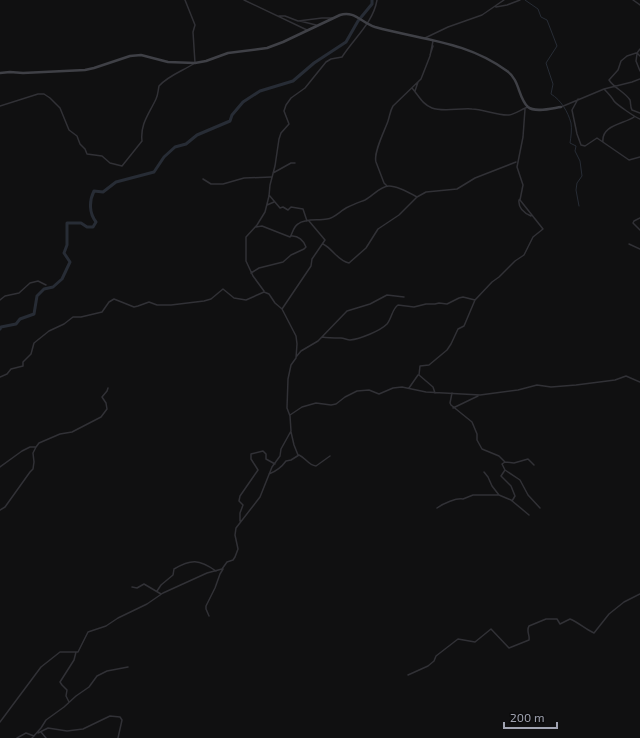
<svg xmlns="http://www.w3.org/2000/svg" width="640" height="738" font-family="'Exo 2',sans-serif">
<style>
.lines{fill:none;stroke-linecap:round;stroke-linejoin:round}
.stream{stroke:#272c35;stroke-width:1}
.river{stroke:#272c35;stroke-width:3}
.street{stroke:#313136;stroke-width:1.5}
.secondary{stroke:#3f4046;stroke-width:2.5}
</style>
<rect width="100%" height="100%" fill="#101011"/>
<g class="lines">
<path class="stream" d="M 525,0 L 538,9 L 541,17 L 547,20 L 557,46 L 546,63 L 553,84 L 551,94 C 561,100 568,112 571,123 C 572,129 571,137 570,143 L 576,146 L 575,151 L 580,161 L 582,176 L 577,183 L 576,190 L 579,206"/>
<path class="river" d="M 0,329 L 1,327 L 16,324 L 20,319 L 34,314 L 37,296 L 44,289 L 53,287 L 62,279 L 70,262 L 64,253 L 67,245 L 67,223 L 81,223 L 87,227 L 93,227 L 96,222 C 89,213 89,201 94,191 L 103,192 L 116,182 L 154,172 L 164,157 L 175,147 L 186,144 L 197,135 L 230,121 L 232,115 L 243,102 L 260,91 L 293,81 L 314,63 L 346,42 L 358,21 L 372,4 L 372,0"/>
<path class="street" d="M 244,0 L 307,30
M 633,0 L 640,5
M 496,7 L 507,5 L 520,0
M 279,16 L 285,16 L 298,21 L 322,18 L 332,18
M 300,21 L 316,25
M 425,38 L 448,27 L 482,15 L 504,0
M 640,49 L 637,53 L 640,56
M 637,54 L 636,61 L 640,71
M 638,54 L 636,53 L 627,56 L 621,61 L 618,70 L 609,80 C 614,88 625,92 630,100 C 631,103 630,107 632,110 L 640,113
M 430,55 L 433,46
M 412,88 C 419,96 422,104 432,108 C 442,112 460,108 472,109 C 483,109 498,116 509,115 C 515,114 522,109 528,107
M 604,89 C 608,93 611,96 614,101 C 616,104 636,118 640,119
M 415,91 L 418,82
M 578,99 L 572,110 L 577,134 L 581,145 L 585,146 L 597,138 L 629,160 L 640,157
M 0,106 L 38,94 L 44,94 L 50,98 L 60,108 L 69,130 L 77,136 L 80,144 L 85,149 L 87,154 L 102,156 L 110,163 L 122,166 L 142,141 C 140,124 149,114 156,99 C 158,95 158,91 159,86 C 169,75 183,71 195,63 L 193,32 L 195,25 L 185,0
M 561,107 L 604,89 L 632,82 L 640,79
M 603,142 C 601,125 624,124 634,117
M 273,173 L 291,163 L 295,163
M 203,179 L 211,184 L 223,184 L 244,178 L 271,177
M 387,186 L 384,183 L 376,162 C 373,153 385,130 388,121 C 390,115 390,111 393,106 L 421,79 L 430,56 L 433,41
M 269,195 L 280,208 L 283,207 L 288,210 L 291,207 L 303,209 L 307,221
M 520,199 L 519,200 C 518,208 524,213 531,216
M 267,205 L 274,202
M 640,218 L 634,221 L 633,223 L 640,230
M 256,227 L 262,226 L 290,237 C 293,233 293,227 298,224 C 306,218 318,221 327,219 C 335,218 341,210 348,207 C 354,204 360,202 365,200 C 373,196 380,186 389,186 C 397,186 410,193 417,197
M 323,244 C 333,249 338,261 349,263 L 366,248 L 378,229 L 399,215 L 417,197 L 426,192 L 457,189 L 475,178 L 516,162
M 629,244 L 640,249
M 251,273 L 259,268 L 283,262 L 291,255 L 304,249 L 306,247 C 304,241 298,235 291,236
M 264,291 L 253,276 L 246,261 L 246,237 L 257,225 L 265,212 L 269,196 L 270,185 L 275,166 L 279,139 L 281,133 L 289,124 L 284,111 L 286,105 L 291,98 L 305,88 L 326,62 L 331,59 L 342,57 C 354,38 373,23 377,0
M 0,300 L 5,296 L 19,293 L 30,283 L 38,281 L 46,285
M 282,309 L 311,266 L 312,259 L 325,240 L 309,221
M 322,337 C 328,338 334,338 341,338 C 344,338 347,340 350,340 C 360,339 380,331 387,324 C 392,318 392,309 398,305 L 414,307 L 426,304 L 435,304 L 439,303 L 447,304 L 459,298 L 463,297 L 475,300 L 492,282 L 499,277 L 515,261 L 524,255 L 533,237 L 543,229 L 520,200 L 523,185 L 517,167 L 523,137 L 525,109
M 296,357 L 301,351 L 318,341 L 347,311 L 370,304 L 387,295 L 404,297
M 0,377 L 7,374 L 11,369 L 23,366 L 23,362 L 31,354 L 34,343 L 49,331 L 64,324 L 73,317 L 81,317 L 102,312 L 109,302 L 114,299 L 134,307 L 138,306 L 149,302 L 157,305 L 171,305 L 204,301 L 211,299 L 223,289 L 234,298 L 246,300 L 264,292 L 269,294 L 275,303 L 282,309 L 296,336 L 297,344 L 296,358 L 291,365 L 288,379 L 287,408 L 290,416 L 291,431 L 281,449 L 280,456 L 272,467 L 260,497 L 236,528 L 235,535 L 238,549 L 235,557 L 233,560 L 227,562 L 222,569 L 207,573 L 163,593 L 147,604 L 118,618 L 106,626 L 88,632 L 78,652 L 60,652 L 41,667 L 0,722
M 409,388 L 418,375
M 435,393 L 433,387 L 419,375 L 420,366 L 429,365 L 447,350 L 451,344 L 458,329 L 464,326 L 475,300
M 452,393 L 450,403 L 451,405 L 472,422 L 477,434 L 477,440 L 482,449 L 499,456 L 505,462 L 514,463 L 528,459 L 534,465
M 453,408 L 478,396
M 290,415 L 302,407 L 316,403 L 331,405 L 336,404 L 345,397 L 357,391 L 369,390 L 379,394 L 393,388 L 402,387 L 426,392 L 480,395 L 518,390 L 537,385 L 551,387 L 576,385 L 615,380 L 626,376 L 640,382
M 291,432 L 294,445 L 298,455
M 505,462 L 502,464 L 505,470 L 501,476 L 511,486 L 515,496 L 512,501
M 0,467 L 22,451 L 30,447 L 36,447 L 39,443 L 60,434 L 72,432 L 101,417 L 107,409 L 106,403 L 102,397 L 107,391 L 108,388
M 505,470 L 520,480 L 528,495 L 540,508
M 484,472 L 488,477 L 492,486 L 499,495
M 269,474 C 277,471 281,468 286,461 L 291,460 L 299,455 C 306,458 308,465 316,466 L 330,456
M 437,508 C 444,503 456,498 463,499 L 473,495 L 499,495 L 511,500 L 529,515
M 0,510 L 5,507 L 30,472 L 33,469 L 34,462 L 33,453 L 36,447
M 240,521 L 240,513 L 243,505 L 239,501 L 240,496 L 258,470 L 251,459 L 251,454 L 263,451 L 266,454 L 266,459 L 275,464
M 132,587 L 137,588 L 144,584 L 161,594
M 157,591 L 161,585 L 173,575 L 174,569 C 191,559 199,559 216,571
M 209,616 L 206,609 L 206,606 L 215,588 L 220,574 L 223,569
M 408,675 L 428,666 L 434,661 L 436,656 L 458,639 L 475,642 L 491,629 L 509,648 L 529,640 C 530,635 526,631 529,626 L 546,619 L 557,619 L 560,624 L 570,619 C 578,622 585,629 594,633 L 609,614 L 624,602 L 640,594
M 69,702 L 66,696 L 67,690 L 62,685 L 60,682 L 74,660 L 76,652
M 41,732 L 46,738
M 38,733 L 48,728 L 67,731 L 83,729 L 110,716 L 120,717 L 122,720 L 118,738
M 17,738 L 26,733 L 34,736
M 32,738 L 41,728 L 46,720 L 64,707 L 76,696 L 89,687 L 97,676 L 107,671 L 128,667"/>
<path class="secondary" d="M 0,73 L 10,72 L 23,73 L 85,70 L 94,68 L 130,56 L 141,55 L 168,62 L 195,63 L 206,61 L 228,53 L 267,48 L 283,42 L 340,15 C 354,10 362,23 375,27 C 422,40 466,41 507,71 C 520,80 518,98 528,107 C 535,113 553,108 561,107"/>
</g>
<path d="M504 722v6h53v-6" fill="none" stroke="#a1a4b2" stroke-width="2"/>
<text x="510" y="722" font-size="12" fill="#a1a4b2" stroke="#0b0b0c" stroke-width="3" paint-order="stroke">200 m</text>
</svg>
